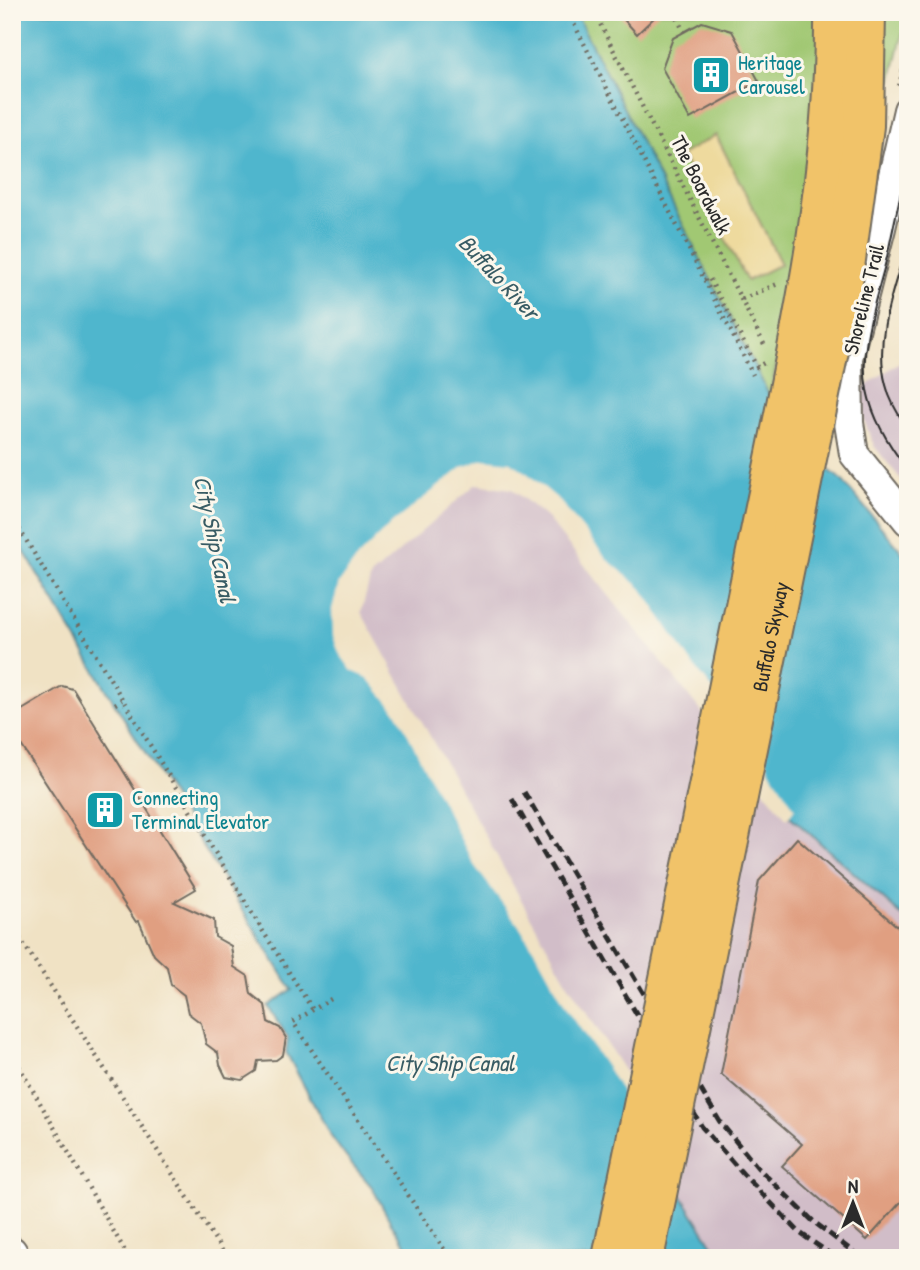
<svg xmlns="http://www.w3.org/2000/svg" width="920" height="1270" font-family="'Patrick Hand',sans-serif">
<style>
.industrial{fill:#d1bdc8}
.green{fill:#a1c873;stroke:#667a4f;stroke-width:2}
.sand{fill:#eeda9e;stroke:#8c8264;stroke-width:2}
.water{fill:#4fb6cd;stroke:#3d707c;stroke-width:2}
.pier{fill:#f0e2c4}
.building{fill:#e09f81}
.lines{fill:none;stroke-linecap:round;stroke-linejoin:round}
.minor-casing{stroke:#706b61;stroke-width:32}
.path{stroke:#706b61;stroke-width:4.5;stroke-dasharray:2 5;stroke-linecap:butt}
.minor{stroke:#fff;stroke-width:28}
.tram{stroke:#2b2b2b;stroke-width:2}
.rail{stroke:#2b2b2b;stroke-width:5;stroke-dasharray:10 5;stroke-linecap:butt}
.highway-bridge-casing{stroke:#706b61;stroke-width:42;stroke-linecap:butt}
.highway-bridge{stroke:#f1c369;stroke-width:38}
.labels{text-anchor:middle;stroke-width:6;stroke-linejoin:round;paint-order:stroke}
.culture-label{font-size:21px;fill:#0d838f;stroke:#fbf7ec;text-anchor:start}
.street-label{font-size:21px;fill:#2b2b2b;stroke:#fbf7ec}
.water-label{font-size:23px;font-style:italic;fill:#385c64;stroke:#fbf7ec}
</style>
<rect width="100%" height="100%" fill="#fbf7ec"/>
<filter id="ink" filterUnits="userSpaceOnUse"><feTurbulence type="fractalNoise" baseFrequency=".0143" numOctaves="2"/><feDisplacementMap in="SourceGraphic" scale="14" xChannelSelector="R" yChannelSelector="G"/><feConvolveMatrix kernelMatrix="1 2 1 2 8 2 1 2 1" color-interpolation-filters="sRGB"/></filter>
<filter id="wash" filterUnits="userSpaceOnUse"><feTurbulence type="fractalNoise" baseFrequency=".00686" numOctaves="4" result="noise"/><feDisplacementMap in="SourceGraphic" scale="28" xChannelSelector="R" yChannelSelector="G"/><feGaussianBlur stdDeviation="1.57" result="paint"/><feColorMatrix in="noise" values="0 0 0 0 0 0 0 0 0 0 0 0 0 0 0 0 0 1.4 0 .05"/><feComposite in="paint" operator="in"/></filter>
<g filter="url(#wash)">
<rect width="100%" height="100%" fill="#f0e2c4"/>
<path class="industrial" d="M 908,356 L 908,488 L 874,446 L 863,418 L 863,388 Z
M 474,480 L 514,486 L 550,515 L 791,817 L 908,921 L 908,1258 L 721,1258 L 672,1181 L 685,1172 L 564,983 L 357,612 L 368,574 Z"/>
<path class="green" d="M 575,12 L 908,12 L 891,81 L 834,70 L 770,397 Z"/>
<path class="sand" d="M 716,135 L 781,264 L 747,281 L 681,155 Z"/>
<path class="water" d="M 12,12 L 575,12 L 770,397 L 785,438 L 841,479 L 908,559 L 908,921 L 791,817 L 550,515 L 514,486 L 474,480 L 368,574 L 357,612 L 564,983 L 685,1172 L 672,1181 L 721,1258 L 415,1258 L 391,1223 L 372,1187 L 346,1157 L 330,1135 L 286,1052 L 288,1038 L 268,1006 L 292,990 L 115,704 L 12,531 Z"/>
<path class="pier" d="M 483,459 L 510,462 L 522,469 L 558,499 L 608,560 L 641,588 L 691,662 L 765,754 L 768,767 L 795,808 L 787,819 L 547,518 L 512,489 L 476,484 L 371,576 L 361,612 L 567,982 L 688,1169 L 672,1181 L 609,1071 L 567,1009 L 538,956 L 519,926 L 474,865 L 397,713 L 368,678 L 352,671 L 339,653 L 333,636 L 332,609 L 339,583 L 358,557 L 392,523 L 463,467 Z"/>
<g id="blocks">
<path class="building" d="M 617,12 L 660,12 L 637,34 Z
M 702,22 L 732,31 L 759,81 L 690,119 L 662,68 L 673,38 Z
M 62,686 L 73,689 L 196,889 L 174,902 L 214,920 L 215,937 L 231,946 L 234,967 L 248,976 L 251,994 L 265,1005 L 268,1022 L 280,1028 L 286,1038 L 283,1055 L 276,1060 L 258,1061 L 256,1071 L 242,1080 L 226,1077 L 220,1065 L 218,1053 L 206,1044 L 201,1023 L 188,1013 L 184,995 L 171,985 L 167,967 L 154,955 L 139,921 L 136,922 L 12,731 L 12,716 Z
M 797,838 L 908,936 L 908,1194 L 867,1240 L 782,1166 L 802,1144 L 721,1074 L 759,881 Z"/>
</g>
</g>
<g filter="url(#ink)">
<use href="#blocks" fill-opacity="0" stroke="#706b61" stroke-width="2"/>
<g class="lines">
<g class="minor-casing">
<path id="minor" d="M 908,110 L 881,228 L 848,358 L 849,423 L 854,454 L 908,521
M 12,1251 L 16,1258"/>
</g>
<path class="path" d="M 568,12 L 753,375
M 594,12 L 766,348
M 674,12 L 684,32
M 899,86 L 908,50
M 704,280 L 709,278 L 757,367 L 764,363
M 742,299 L 780,283
M 12,517 L 264,933 L 313,1010
M 115,704 L 122,700
M 12,926 L 227,1258
M 331,999 L 293,1022 L 450,1258
M 12,1054 L 129,1258"/>
<use href="#minor" class="minor"/>
<path class="tram" d="M 908,163 C 900,194 894,226 887,257 C 877,298 858,347 867,390 C 873,420 889,446 908,470
M 908,240 C 895,286 873,337 886,385 C 890,402 899,415 908,430"/>
<path class="rail" d="M 524,792 L 720,1122 L 758,1168 L 814,1222 L 861,1258
M 512,799 L 702,1127 L 743,1174 L 800,1233 L 836,1258"/>
<g class="highway-bridge-casing">
<g id="highway-bridge">
<path d="M 612,1258 C 660,1021 709,784 757,547 C 792,372 836,191 834,12"/>
<path id="s1" d="M 644,1258 L 843,282 L 864,126 L 866,12"/>
</g>
</g>
<use href="#highway-bridge" class="highway-bridge"/>
</g>
</g>
<defs>
<g id="building-square" transform="scale(2.0125)"><rect x="-9" y="-9" width="18" height="18" rx="4" fill="#0f9aa8" stroke="#fbf7ec"/><path d="M-4-6H4V6H1V3H-1V6H-4ZM-2.5-4.3h1.7v1.8h-1.7ZM.8-4.3h1.7v1.8H.8ZM-2.5-1h1.7V.8h-1.7ZM.8-1h1.7V.8H.8Z" fill="#fff"/></g>
</defs>
<g fill-rule="evenodd">
<use href="#building-square" x="711" y="75"/>
<use href="#building-square" x="105" y="810"/>
</g>
<g class="labels">
<g class="culture-label">
<text x="738" y="70">Heritage<tspan x="738" dy="24">Carousel</tspan></text>
<text x="132" y="805">Connecting<tspan x="132" dy="24">Terminal Elevator</tspan></text>
</g>
<g class="street-label">
<text transform="translate(701 185) rotate(63)" y="7">The Boardwalk</text>
<text transform="translate(864 299) rotate(-76)" y="7">Shoreline Trail</text>
<text dy="7" stroke="none"><textPath href="#s1" startOffset="634">Buffalo Skyway</textPath></text>
</g>
<g class="water-label">
<text transform="translate(499 277) rotate(47)" y="8">Buffalo River</text>
<text transform="translate(215 539) rotate(78)" y="8">City Ship Canal</text>
<text x="450" y="1071">City Ship Canal</text>
</g>
</g>
<rect width="920" height="1270" fill="none" stroke="#fbf7ec" stroke-width="42"/>
<g transform="translate(853 1203)" stroke="#fbf7ec" stroke-width="5" paint-order="stroke">
<path d="M0-5L12 26L0 18L-12 26Z" fill="#2b2b2b"/>
<text y="-10" font-size="19" font-weight="bold" text-anchor="middle" fill="#2b2b2b">N</text>
</g>
</svg>
